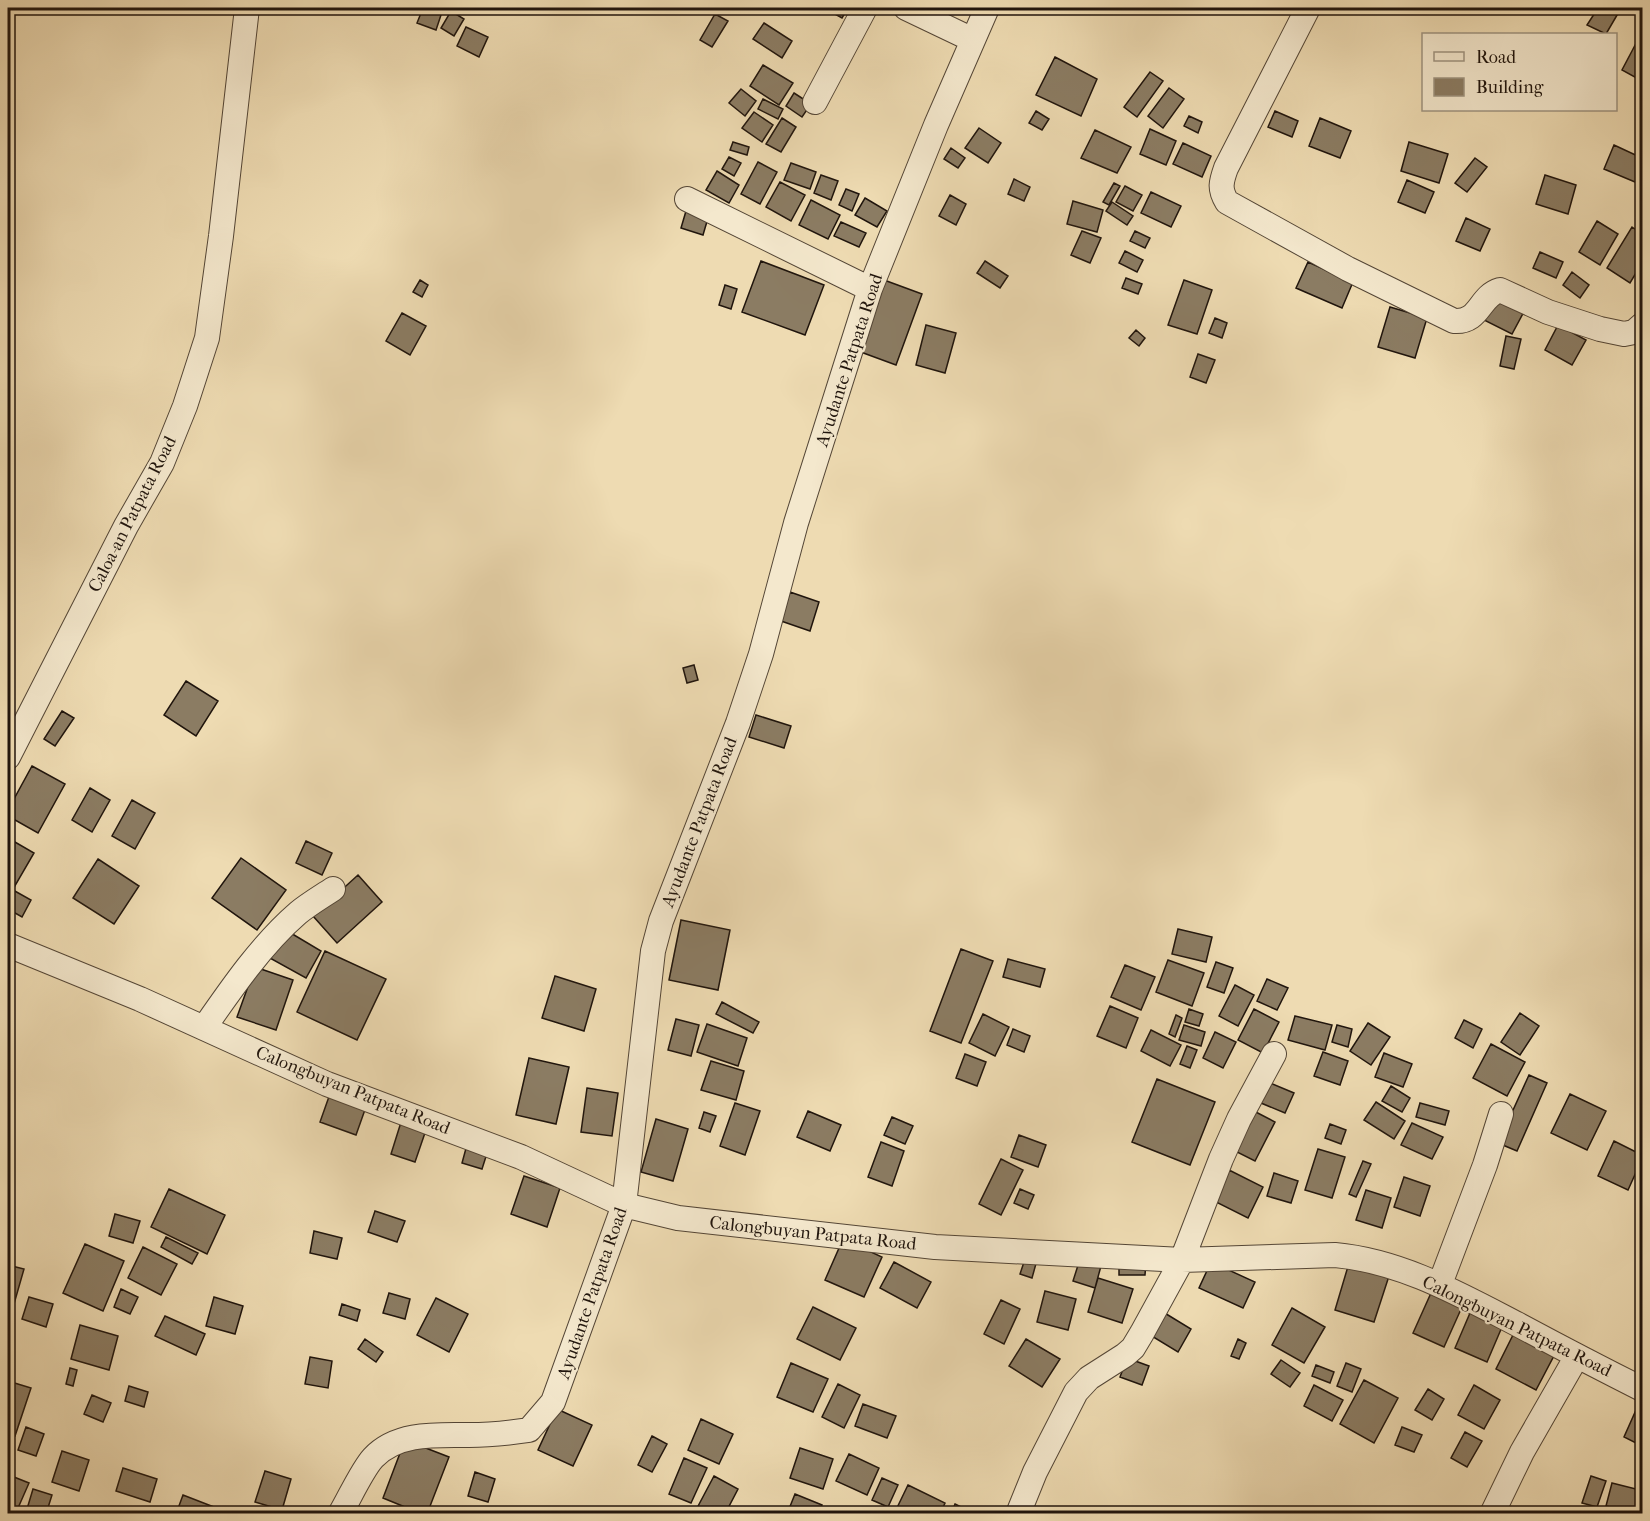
<svg xmlns="http://www.w3.org/2000/svg" width="1650" height="1521" font-family="'IM FELL French Canon',serif">
<style>
.building{fill:#8b7c63;stroke:#20150d;stroke-width:1.5}
.lines{fill:none;stroke-linecap:round;stroke-linejoin:round}
.street-casing{stroke:#544636;stroke-width:26}
.street{stroke:#f4e8cd;stroke-width:24}
.labels{text-anchor:middle;stroke-width:4.5;stroke-linejoin:round;paint-order:stroke}
.street-label{font-size:18px;fill:#20150d;stroke:#f4e8cd}
</style>
<rect width="100%" height="100%" fill="#eedbb2"/>
<filter id="stains"><feTurbulence type="fractalNoise" baseFrequency=".00333" numOctaves="4"/><feColorMatrix values="0 0 0 0 .2 0 0 0 0 .09 0 0 0 0 .02 0 0 0 .5 -.17"/></filter>
<radialGradient id="worn" r=".72"><stop offset=".6" stop-color="#630" stop-opacity="0"/><stop offset="1" stop-color="#630" stop-opacity=".3"/></radialGradient>
<path class="building" d="M 381,8 L 404,8 L 404,14 L 381,11 Z
M 423,8 L 431,8 L 442,12 L 436,30 L 417,23 Z
M 824,8 L 848,8 L 842,18 Z
M 1598,8 L 1615,8 L 1620,10 L 1606,34 L 1587,25 Z
M 451,11 L 464,19 L 454,36 L 441,28 Z
M 715,14 L 728,21 L 712,47 L 700,40 Z
M 764,23 L 792,41 L 782,58 L 753,39 Z
M 466,27 L 488,37 L 479,57 L 457,46 Z
M 1642,32 L 1642,81 L 1622,70 Z
M 1055,57 L 1097,79 L 1081,116 L 1036,95 Z
M 763,65 L 793,83 L 779,105 L 750,86 Z
M 1150,72 L 1163,81 L 1137,117 L 1124,107 Z
M 1169,88 L 1184,99 L 1163,128 L 1148,116 Z
M 741,89 L 756,101 L 745,116 L 729,103 Z
M 794,93 L 811,104 L 802,117 L 786,106 Z
M 763,99 L 783,109 L 778,119 L 758,109 Z
M 1036,111 L 1049,119 L 1042,130 L 1029,123 Z
M 1275,111 L 1298,121 L 1292,137 L 1268,127 Z
M 754,112 L 773,125 L 762,142 L 742,128 Z
M 1189,116 L 1202,122 L 1198,133 L 1184,126 Z
M 782,118 L 796,127 L 781,152 L 766,144 Z
M 1320,118 L 1351,131 L 1340,158 L 1309,146 Z
M 979,128 L 1001,143 L 988,163 L 965,148 Z
M 1150,129 L 1176,141 L 1166,165 L 1140,154 Z
M 1095,130 L 1131,147 L 1117,173 L 1081,158 Z
M 733,142 L 749,147 L 747,155 L 730,150 Z
M 1409,142 L 1448,154 L 1439,183 L 1401,171 Z
M 1183,143 L 1211,156 L 1202,177 L 1173,164 Z
M 1614,145 L 1642,158 L 1642,165 L 1635,182 L 1604,169 Z
M 951,148 L 965,158 L 958,168 L 944,159 Z
M 729,157 L 741,163 L 734,176 L 722,169 Z
M 1475,158 L 1487,167 L 1467,192 L 1455,183 Z
M 758,162 L 777,172 L 760,204 L 741,194 Z
M 791,163 L 816,172 L 810,189 L 784,180 Z
M 717,171 L 739,185 L 729,203 L 706,190 Z
M 821,175 L 838,181 L 831,200 L 814,193 Z
M 1545,175 L 1576,185 L 1568,214 L 1536,204 Z
M 1014,179 L 1030,187 L 1024,201 L 1008,194 Z
M 1407,180 L 1434,192 L 1425,213 L 1398,202 Z
M 780,182 L 805,195 L 791,221 L 766,207 Z
M 1114,183 L 1120,186 L 1109,205 L 1103,202 Z
M 1125,186 L 1142,195 L 1133,211 L 1116,202 Z
M 846,189 L 859,194 L 852,211 L 839,205 Z
M 1151,192 L 1181,206 L 1171,227 L 1141,213 Z
M 950,195 L 966,204 L 956,225 L 939,216 Z
M 865,198 L 887,211 L 877,227 L 855,215 Z
M 811,200 L 840,215 L 828,239 L 799,225 Z
M 1073,201 L 1103,210 L 1097,232 L 1067,224 Z
M 1112,202 L 1133,216 L 1127,225 L 1106,211 Z
M 686,211 L 708,218 L 703,235 L 681,228 Z
M 1466,218 L 1490,229 L 1480,251 L 1456,241 Z
M 1597,221 L 1618,234 L 1600,265 L 1579,252 Z
M 841,222 L 866,233 L 859,247 L 834,236 Z
M 1632,227 L 1642,234 L 1642,263 L 1630,283 L 1607,268 Z
M 1082,231 L 1101,238 L 1090,263 L 1071,255 Z
M 1135,231 L 1150,238 L 1145,248 L 1130,241 Z
M 1125,251 L 1143,260 L 1137,272 L 1119,263 Z
M 1540,252 L 1563,262 L 1556,278 L 1533,268 Z
M 761,261 L 824,285 L 805,335 L 742,312 Z
M 985,261 L 1008,276 L 1000,288 L 977,273 Z
M 1308,262 L 1353,282 L 1342,308 L 1296,288 Z
M 1572,272 L 1589,285 L 1580,298 L 1563,285 Z
M 1126,278 L 1142,284 L 1138,294 L 1122,288 Z
M 420,280 L 428,285 L 422,297 L 413,292 Z
M 884,280 L 922,294 L 896,365 L 858,351 Z
M 1184,280 L 1212,290 L 1197,334 L 1168,325 Z
M 725,285 L 737,289 L 731,309 L 719,305 Z
M 1499,292 L 1527,306 L 1512,334 L 1484,320 Z
M 1390,307 L 1427,318 L 1415,358 L 1378,347 Z
M 402,313 L 426,326 L 410,355 L 386,341 Z
M 1215,318 L 1227,323 L 1222,338 L 1209,333 Z
M 926,325 L 956,333 L 945,373 L 916,365 Z
M 1558,325 L 1586,340 L 1572,365 L 1545,350 Z
M 1136,330 L 1145,338 L 1139,346 L 1129,338 Z
M 1506,336 L 1521,339 L 1514,369 L 1500,366 Z
M 1198,354 L 1215,360 L 1206,383 L 1190,377 Z
M 790,592 L 819,602 L 810,631 L 781,621 Z
M 694,665 L 698,680 L 687,683 L 683,668 Z
M 186,681 L 218,701 L 196,736 L 164,715 Z
M 62,711 L 74,718 L 55,746 L 44,739 Z
M 756,715 L 791,726 L 784,748 L 749,737 Z
M 32,766 L 65,784 L 38,833 L 8,816 L 8,810 Z
M 90,788 L 110,800 L 92,832 L 72,820 Z
M 132,800 L 155,813 L 135,849 L 112,836 Z
M 8,838 L 34,853 L 12,891 L 8,888 Z
M 306,841 L 332,853 L 322,875 L 296,863 Z
M 241,858 L 286,890 L 257,930 L 212,898 Z
M 98,859 L 139,886 L 114,924 L 73,898 Z
M 358,875 L 382,902 L 337,943 L 313,916 Z
M 13,890 L 31,900 L 22,917 L 8,909 L 8,901 Z
M 681,920 L 730,930 L 718,990 L 669,980 Z
M 284,929 L 321,951 L 306,978 L 268,957 Z
M 1178,929 L 1212,937 L 1206,962 L 1172,954 Z
M 961,949 L 993,961 L 961,1043 L 930,1031 Z
M 325,951 L 386,979 L 357,1040 L 297,1012 Z
M 1008,959 L 1045,969 L 1040,987 L 1003,977 Z
M 1168,960 L 1204,973 L 1192,1006 L 1156,992 Z
M 1216,962 L 1233,968 L 1224,993 L 1207,987 Z
M 1125,965 L 1155,977 L 1141,1010 L 1111,997 Z
M 255,967 L 293,980 L 276,1030 L 237,1017 Z
M 555,976 L 596,989 L 584,1031 L 542,1018 Z
M 1267,979 L 1288,988 L 1277,1010 L 1257,1001 Z
M 1235,985 L 1254,995 L 1238,1026 L 1219,1016 Z
M 722,1002 L 759,1022 L 753,1033 L 716,1014 Z
M 1110,1006 L 1138,1018 L 1126,1048 L 1097,1036 Z
M 1189,1009 L 1203,1014 L 1199,1026 L 1185,1022 Z
M 1254,1009 L 1279,1022 L 1263,1053 L 1238,1040 Z
M 1520,1013 L 1539,1026 L 1520,1055 L 1501,1042 Z
M 983,1014 L 1009,1027 L 995,1056 L 969,1043 Z
M 1176,1015 L 1182,1018 L 1175,1037 L 1169,1034 Z
M 1295,1016 L 1332,1025 L 1325,1050 L 1288,1040 Z
M 676,1019 L 699,1025 L 691,1056 L 668,1050 Z
M 1464,1020 L 1482,1029 L 1473,1048 L 1455,1038 Z
M 1368,1023 L 1390,1037 L 1371,1065 L 1350,1051 Z
M 707,1024 L 747,1038 L 738,1066 L 697,1052 Z
M 1184,1025 L 1205,1032 L 1201,1046 L 1179,1040 Z
M 1337,1025 L 1352,1029 L 1348,1047 L 1332,1042 Z
M 1013,1029 L 1030,1036 L 1024,1052 L 1007,1045 Z
M 1151,1030 L 1181,1045 L 1170,1066 L 1141,1051 Z
M 1215,1032 L 1236,1042 L 1223,1068 L 1203,1058 Z
M 1491,1044 L 1525,1062 L 1507,1096 L 1473,1078 Z
M 1187,1046 L 1197,1050 L 1190,1068 L 1180,1064 Z
M 1323,1052 L 1348,1061 L 1340,1085 L 1314,1076 Z
M 1384,1053 L 1412,1064 L 1403,1087 L 1375,1077 Z
M 965,1054 L 986,1062 L 977,1086 L 956,1078 Z
M 529,1058 L 569,1067 L 556,1124 L 516,1115 Z
M 711,1061 L 744,1071 L 736,1100 L 701,1090 Z
M 1529,1075 L 1547,1083 L 1517,1151 L 1498,1143 Z
M 1157,1079 L 1215,1102 L 1190,1165 L 1132,1142 Z
M 1270,1083 L 1294,1093 L 1285,1113 L 1261,1103 Z
M 1391,1086 L 1410,1098 L 1402,1112 L 1382,1101 Z
M 587,1088 L 618,1093 L 612,1136 L 581,1132 Z
M 331,1091 L 367,1104 L 356,1135 L 320,1122 Z
M 1570,1094 L 1606,1111 L 1587,1150 L 1551,1133 Z
M 1376,1102 L 1405,1121 L 1394,1139 L 1364,1120 Z
M 735,1103 L 760,1111 L 745,1155 L 720,1146 Z
M 1420,1103 L 1449,1111 L 1445,1125 L 1416,1117 Z
M 1250,1109 L 1275,1122 L 1255,1161 L 1229,1148 Z
M 808,1111 L 841,1125 L 830,1151 L 797,1137 Z
M 704,1112 L 716,1116 L 710,1132 L 699,1128 Z
M 892,1117 L 913,1126 L 905,1144 L 884,1135 Z
M 402,1119 L 427,1127 L 415,1162 L 391,1154 Z
M 656,1119 L 688,1129 L 673,1181 L 641,1172 Z
M 1412,1123 L 1443,1137 L 1432,1159 L 1401,1145 Z
M 1330,1124 L 1346,1130 L 1341,1144 L 1325,1138 Z
M 1019,1135 L 1046,1145 L 1038,1167 L 1011,1157 Z
M 468,1141 L 489,1147 L 482,1169 L 462,1163 Z
M 1614,1141 L 1642,1155 L 1642,1159 L 1628,1190 L 1598,1176 Z
M 881,1142 L 904,1151 L 892,1186 L 868,1177 Z
M 1318,1149 L 1345,1157 L 1332,1198 L 1305,1190 Z
M 1001,1159 L 1023,1170 L 1001,1215 L 979,1204 Z
M 1363,1161 L 1371,1164 L 1356,1197 L 1349,1194 Z
M 1229,1170 L 1263,1187 L 1248,1218 L 1214,1201 Z
M 1274,1173 L 1298,1181 L 1291,1203 L 1267,1196 Z
M 524,1176 L 560,1188 L 547,1227 L 511,1214 Z
M 1404,1177 L 1430,1186 L 1420,1216 L 1394,1207 Z
M 169,1189 L 225,1215 L 207,1254 L 151,1227 Z
M 1020,1189 L 1034,1195 L 1028,1209 L 1014,1203 Z
M 1366,1190 L 1391,1198 L 1382,1228 L 1356,1220 Z
M 375,1211 L 405,1221 L 397,1242 L 368,1232 Z
M 115,1214 L 140,1221 L 133,1243 L 109,1236 Z
M 314,1231 L 342,1238 L 337,1259 L 310,1253 Z
M 166,1237 L 198,1253 L 192,1264 L 161,1247 Z
M 843,1239 L 882,1257 L 864,1297 L 825,1280 Z
M 85,1244 L 124,1261 L 103,1311 L 63,1293 Z
M 143,1247 L 177,1264 L 161,1295 L 128,1278 Z
M 1026,1256 L 1037,1260 L 1032,1278 L 1020,1274 Z
M 1080,1259 L 1101,1266 L 1095,1288 L 1073,1281 Z
M 1119,1261 L 1146,1261 L 1145,1275 L 1119,1275 Z
M 894,1262 L 931,1282 L 917,1308 L 880,1288 Z
M 1211,1262 L 1255,1282 L 1243,1308 L 1199,1288 Z
M 1349,1263 L 1389,1276 L 1374,1322 L 1335,1310 Z
M 8,1265 L 24,1269 L 10,1318 L 8,1317 Z
M 1098,1278 L 1133,1289 L 1122,1323 L 1088,1312 Z
M 121,1289 L 138,1297 L 130,1314 L 114,1307 Z
M 1045,1291 L 1076,1299 L 1068,1330 L 1037,1322 Z
M 389,1293 L 410,1299 L 405,1319 L 383,1313 Z
M 1431,1293 L 1462,1307 L 1444,1347 L 1413,1333 Z
M 29,1297 L 53,1304 L 46,1327 L 22,1319 Z
M 214,1297 L 243,1306 L 235,1334 L 206,1326 Z
M 436,1298 L 468,1314 L 449,1352 L 417,1335 Z
M 1001,1300 L 1020,1309 L 1004,1344 L 984,1334 Z
M 342,1304 L 360,1310 L 357,1321 L 339,1315 Z
M 1473,1306 L 1505,1320 L 1487,1362 L 1455,1348 Z
M 813,1307 L 856,1328 L 840,1360 L 797,1339 Z
M 1292,1308 L 1325,1327 L 1304,1363 L 1272,1345 Z
M 1163,1312 L 1191,1329 L 1178,1352 L 1150,1335 Z
M 165,1316 L 205,1334 L 196,1355 L 155,1336 Z
M 80,1325 L 118,1336 L 109,1370 L 71,1359 Z
M 1516,1329 L 1557,1350 L 1536,1390 L 1496,1369 Z
M 365,1339 L 383,1352 L 376,1362 L 358,1349 Z
M 1026,1339 L 1060,1359 L 1042,1387 L 1009,1366 Z
M 1238,1339 L 1246,1343 L 1239,1359 L 1231,1356 Z
M 310,1357 L 332,1361 L 328,1388 L 305,1384 Z
M 1127,1358 L 1149,1366 L 1142,1385 L 1120,1377 Z
M 1281,1360 L 1300,1373 L 1290,1387 L 1271,1374 Z
M 791,1363 L 828,1379 L 813,1412 L 777,1397 Z
M 1346,1363 L 1361,1369 L 1352,1392 L 1337,1386 Z
M 1316,1365 L 1334,1372 L 1330,1383 L 1312,1376 Z
M 70,1368 L 77,1370 L 73,1386 L 66,1384 Z
M 1364,1380 L 1398,1398 L 1374,1443 L 1340,1424 Z
M 8,1381 L 31,1388 L 15,1436 L 8,1434 Z
M 838,1384 L 860,1395 L 844,1428 L 822,1417 Z
M 1314,1385 L 1343,1400 L 1332,1421 L 1304,1406 Z
M 1474,1385 L 1500,1400 L 1484,1429 L 1458,1415 Z
M 129,1386 L 148,1392 L 144,1407 L 125,1401 Z
M 1428,1389 L 1444,1399 L 1432,1420 L 1415,1410 Z
M 92,1395 L 111,1403 L 103,1422 L 84,1414 Z
M 1640,1401 L 1642,1403 L 1642,1446 L 1624,1437 Z
M 863,1404 L 896,1416 L 887,1438 L 855,1426 Z
M 557,1409 L 592,1425 L 573,1466 L 538,1450 Z
M 701,1419 L 733,1434 L 719,1464 L 688,1450 Z
M 26,1427 L 44,1434 L 36,1456 L 18,1450 Z
M 1402,1427 L 1422,1435 L 1414,1452 L 1395,1445 Z
M 1465,1432 L 1482,1441 L 1467,1467 L 1451,1458 Z
M 652,1436 L 667,1444 L 652,1472 L 638,1465 Z
M 405,1440 L 449,1457 L 427,1514 L 422,1514 L 383,1498 Z
M 800,1448 L 833,1459 L 823,1489 L 790,1478 Z
M 62,1451 L 89,1460 L 79,1491 L 52,1482 Z
M 849,1454 L 879,1468 L 867,1495 L 836,1481 Z
M 684,1458 L 707,1468 L 691,1503 L 669,1494 Z
M 123,1468 L 157,1479 L 150,1502 L 116,1491 Z
M 265,1471 L 291,1479 L 282,1510 L 255,1502 Z
M 475,1472 L 495,1479 L 488,1502 L 468,1496 Z
M 9,1475 L 29,1483 L 18,1508 L 8,1504 Z
M 714,1476 L 738,1489 L 725,1514 L 702,1514 L 696,1510 Z
M 1591,1476 L 1606,1481 L 1597,1507 L 1582,1503 Z
M 882,1478 L 898,1485 L 888,1507 L 872,1500 Z
M 1612,1483 L 1640,1490 L 1634,1513 L 1606,1506 Z
M 908,1485 L 945,1503 L 940,1514 L 894,1514 Z
M 33,1489 L 52,1495 L 46,1514 L 27,1509 Z
M 795,1494 L 822,1505 L 818,1514 L 787,1514 Z
M 183,1495 L 232,1514 L 176,1514 Z
M 955,1504 L 971,1512 L 971,1514 L 951,1514 Z"/>
<g class="lines">
<g class="street-casing">
<path id="street" d="M 906,8 L 973,40
M 1308,8 L 1226,168 C 1221,182 1219,189 1227,202 L 1348,269 L 1454,321 C 1480,323 1479,296 1500,290 L 1548,312 L 1600,329 L 1624,334 L 1634,332 L 1642,325
M 815,102 L 865,8
M 687,199 L 870,289
M 8,757 L 126,526 L 162,463 L 185,406 L 207,338 L 221,236 L 247,8
M 8,945 L 140,999 L 327,1084 L 521,1157 L 624,1205 L 678,1218 L 935,1247 L 1182,1260 L 1335,1255 C 1401,1261 1459,1294 1517,1324 C 1558,1346 1600,1368 1642,1389
M 204,1028 C 231,989 262,944 298,913 C 309,904 321,897 333,889
M 1440,1284 L 1485,1165 L 1501,1114
M 340,1514 C 349,1499 362,1470 373,1458 C 397,1432 437,1435 469,1435 C 489,1435 509,1433 529,1430 L 553,1402 L 624,1205 L 653,951 L 661,921 L 738,723 L 761,654 L 796,523 L 870,289 L 936,125 L 987,8
M 1018,1514 L 1035,1472 L 1076,1392 L 1089,1378 L 1125,1355 L 1133,1348 L 1142,1333 L 1182,1260 L 1221,1159 L 1239,1119 L 1274,1054
M 1492,1514 L 1522,1452 L 1577,1356"/>
</g>
<use href="#street" class="street"/>
</g>
<g class="labels">
<g class="street-label">
<text transform="translate(849 360) rotate(-72)" y="6">Ayudante Patpata Road</text>
<text transform="translate(132 514) rotate(-63)" y="6">Caloa-an Patpata Road</text>
<text transform="translate(699 822) rotate(-69)" y="6">Ayudante Patpata Road</text>
<text transform="translate(353 1090) rotate(22)" y="6">Calongbuyan Patpata Road</text>
<text transform="translate(813 1233) rotate(6)" y="6">Calongbuyan Patpata Road</text>
<text transform="translate(592 1293) rotate(-71)" y="6">Ayudante Patpata Road</text>
<text transform="translate(1517 1326) rotate(26)" y="6">Calongbuyan Patpata Road</text>
</g>
</g>
<rect width="1650" height="1521" fill="none" stroke="#eedbb2" stroke-width="30"/>
<rect x="9" y="9" width="1632" height="1503" fill="none" stroke="#20150d" stroke-width="3"/>
<rect x="15" y="15" width="1620" height="1491" fill="none" stroke="#20150d" stroke-width="1.5"/>
<rect x="1422" y="33" width="195" height="78" fill="#f4e8cd" stroke="#9f9480" stroke-width="1.5"/>
<rect x="1434" y="52" width="30" height="9" fill="#f4e8cd" stroke="#9f9480" stroke-width="1.5"/>
<text x="1476" y="63" font-size="18" fill="#20150d">Road</text>
<rect x="1434" y="78" width="30" height="18" fill="#8b7c63" stroke="#9f9480" stroke-width="1.5"/>
<text x="1476" y="93" font-size="18" fill="#20150d">Building</text>
<rect width="100%" height="100%" filter="url(#stains)"/>
<rect width="100%" height="100%" fill="url(#worn)"/>
</svg>
